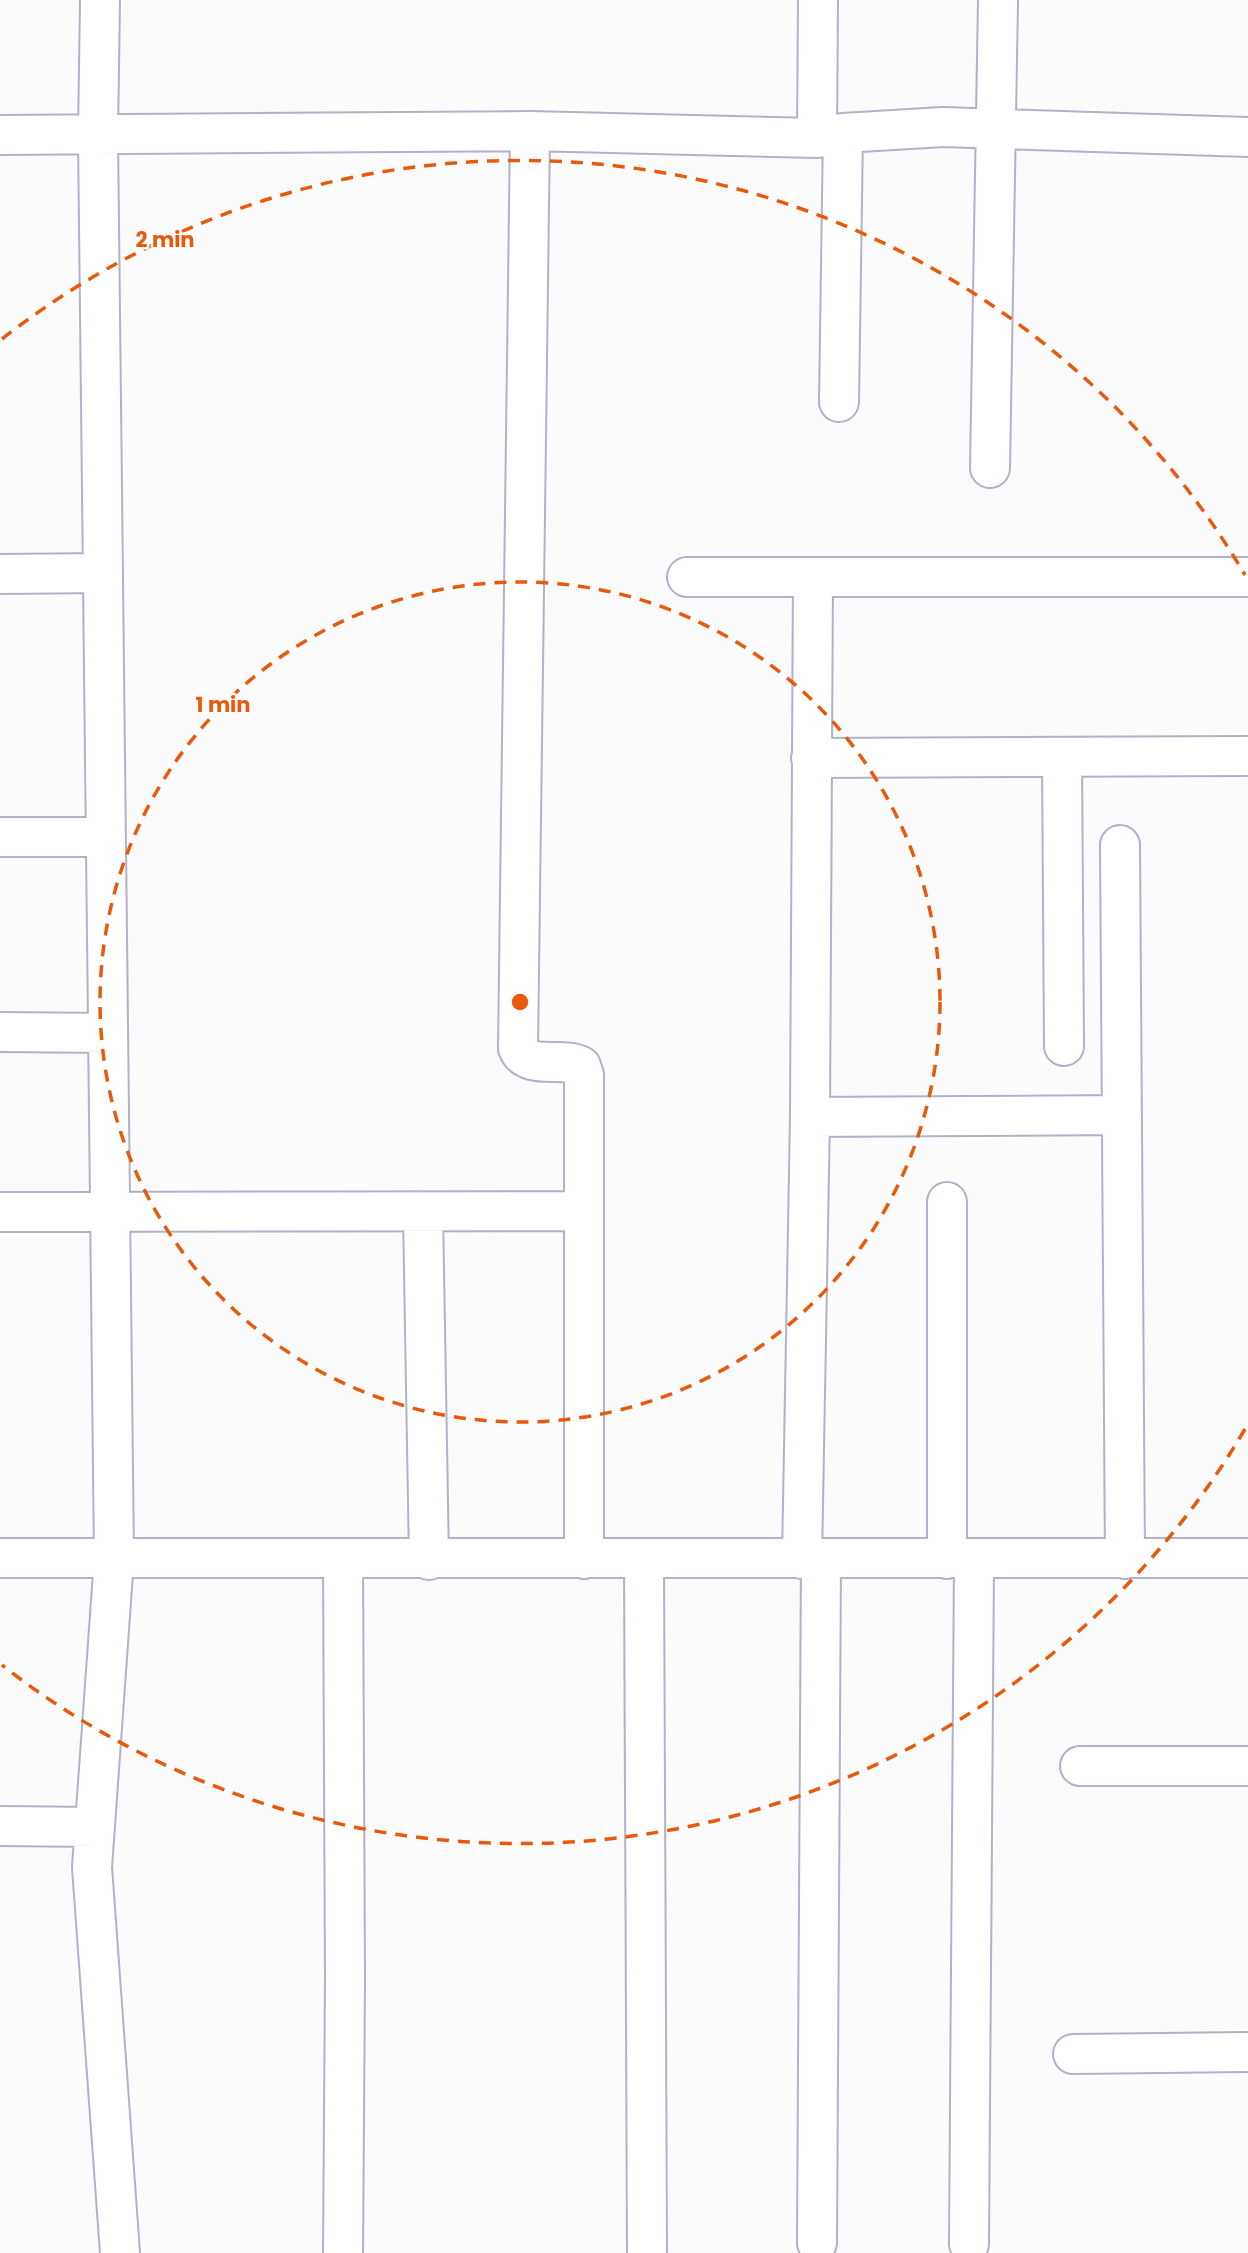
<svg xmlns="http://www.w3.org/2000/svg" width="1248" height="2253" font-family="Poppins,sans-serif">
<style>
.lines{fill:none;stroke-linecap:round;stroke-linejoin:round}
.minor-casing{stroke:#b1b1c9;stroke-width:42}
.minor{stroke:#fff;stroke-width:38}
.ring{fill:none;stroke:#e8590c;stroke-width:3.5;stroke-dasharray:12 9}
.centre{fill:#e8590c;stroke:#fbfbfb;stroke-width:3.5}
.ring-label{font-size:21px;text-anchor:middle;font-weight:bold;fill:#e8590c;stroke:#fbfbfb;stroke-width:5;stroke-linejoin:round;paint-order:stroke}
</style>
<rect width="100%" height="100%" fill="#fbfbfb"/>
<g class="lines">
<g class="minor-casing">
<path id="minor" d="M 100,0 L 98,135 L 114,1559 L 92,1867 L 120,2253
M 530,131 L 518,1048 C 527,1071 563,1056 581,1066 L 584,1075 L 584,1559
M 0,135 L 530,131 L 817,138 L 843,133 L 943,127 L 1248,137
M 817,138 L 818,0
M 839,402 L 843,133
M 990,468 L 998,0
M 0,574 L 102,573
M 687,577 L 1248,577
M 1062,757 L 1064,1046
M 811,758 L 1248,756
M 0,837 L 104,837
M 1120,845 L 1125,1559
M 0,1032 L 107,1033
M 810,1117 L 1122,1115
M 947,1202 L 947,1559
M 0,1212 L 584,1211
M 423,1212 L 429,1560
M 0,1558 L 1248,1558
M 343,1559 L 345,1979 L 343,2253
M 644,1559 L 647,2253
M 802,1559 L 810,1117 L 813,578
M 1080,1766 L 1248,1766
M 0,1826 L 95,1827
M 1073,2054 L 1248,2052
M 817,2243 L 821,1559
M 969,2244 L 974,1559"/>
</g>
<use href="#minor" class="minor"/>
</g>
<g class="ring">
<circle cx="520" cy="1002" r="420"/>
<path d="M1245 1429A841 841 0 0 1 2 1665M2 339A841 841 0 0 1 1245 575"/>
</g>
<circle cx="520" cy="1002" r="10" class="centre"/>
<g class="ring-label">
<text x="165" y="247">2 min</text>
<text x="223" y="712">1 min</text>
</g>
</svg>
